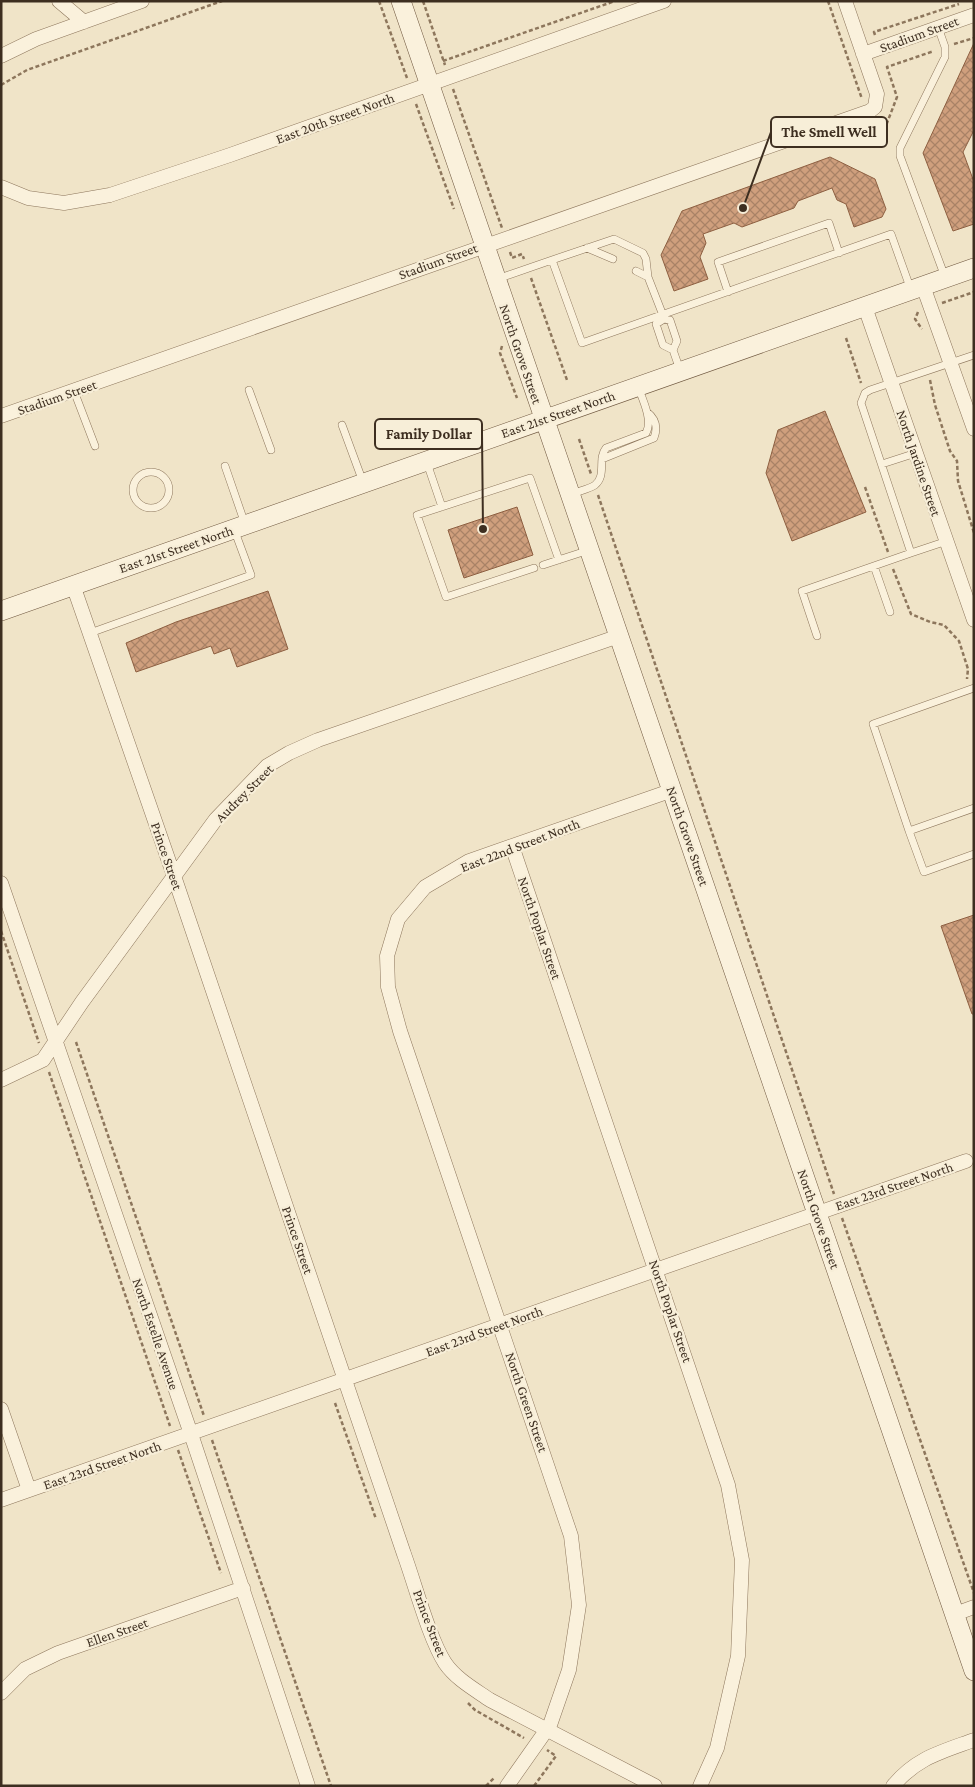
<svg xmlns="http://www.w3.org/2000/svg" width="975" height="1787" font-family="'Crimson Pro',serif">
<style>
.building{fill:url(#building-cross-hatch);stroke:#8d5f41}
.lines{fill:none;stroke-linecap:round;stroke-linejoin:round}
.lane-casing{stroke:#8d765c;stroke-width:8}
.street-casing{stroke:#8d765c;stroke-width:15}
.secondary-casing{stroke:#6f573f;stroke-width:20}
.path{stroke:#8d765c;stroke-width:2.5;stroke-dasharray:4 2.5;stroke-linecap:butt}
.lane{stroke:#faf1dc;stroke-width:7}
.street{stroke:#faf1dc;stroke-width:14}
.secondary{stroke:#faf1dc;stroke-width:19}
.labels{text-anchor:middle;stroke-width:4.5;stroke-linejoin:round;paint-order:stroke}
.street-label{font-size:14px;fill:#3d2e20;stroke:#f7eed8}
.leader{fill:none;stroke:#3d2e20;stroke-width:2}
.callout-dot{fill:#3d2e20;stroke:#f7eed8;stroke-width:2}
.callout{fill:#f7eed8;stroke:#3d2e20;stroke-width:2}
.callout-label{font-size:15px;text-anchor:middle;font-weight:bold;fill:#3d2e20}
</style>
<defs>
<pattern id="building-cross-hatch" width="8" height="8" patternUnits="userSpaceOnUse" patternTransform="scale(1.25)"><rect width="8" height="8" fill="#cf9f7d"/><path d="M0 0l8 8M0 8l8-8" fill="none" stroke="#a98266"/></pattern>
</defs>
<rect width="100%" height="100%" fill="#f0e4c8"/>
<path class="building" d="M 974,43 L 974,130 L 963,152 L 974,182 L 974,224 L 953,231 L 923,153 Z
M 830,157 L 875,179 L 886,209 L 882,217 L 854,227 L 846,204 L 837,200 L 832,188 L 798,201 L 794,208 L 742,227 L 734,223 L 703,234 L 706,243 L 700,257 L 708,279 L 674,291 L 661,255 L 682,211 Z
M 825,411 L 866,512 L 792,541 L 766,473 L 778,430 Z
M 517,507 L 533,555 L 464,578 L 448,530 Z
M 268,591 L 288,649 L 237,667 L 230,648 L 214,654 L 211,646 L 136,672 L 126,643 L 176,622 Z
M 974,915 L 974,1014 L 972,1014 L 941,926 Z"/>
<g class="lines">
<g class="lane-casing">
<path id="lane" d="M 938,27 L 945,47 L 945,57 L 900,148 L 900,156 L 945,277
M 587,248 L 613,259
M 552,260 L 614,239 L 643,253 L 646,259 L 648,277 L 664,318
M 636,271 L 648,277
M 497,279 L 552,260 L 582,343 L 891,234 L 911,290
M 728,292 L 718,262 L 829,223 L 839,253
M 673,350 L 663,345 L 656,324 L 664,319 L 670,320 L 677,341 L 673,350 L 680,370
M 249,390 L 271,450
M 74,391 L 95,446
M 342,425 L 363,482
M 602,459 L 654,438 C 658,427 656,419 647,412
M 427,463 L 442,507
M 882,464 L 916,453
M 225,466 L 245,524
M133 490a18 18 0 1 1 36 0a18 18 0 1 1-36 0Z
M 572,494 C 579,491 589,489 595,485 C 607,475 597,459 606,448 L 646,433 C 653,421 643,400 638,387
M 947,541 L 911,553 L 861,403 L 865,393 L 870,390 L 974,355
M 543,565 L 589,550
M 874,566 L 890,612
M 534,568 L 446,597 L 417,515 L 530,478 L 559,560
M 90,633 L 251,575 L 234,529
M 817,636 L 802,591 L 911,553
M 974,688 L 873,724 L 909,831 L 974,808
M 909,831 L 924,872 L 974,854"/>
</g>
<g class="street-casing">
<path id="street" d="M 59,1 L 84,22
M 863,54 L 974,15
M 1,56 L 36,39 L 142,1
M 1,187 L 28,198 L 64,203 L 110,195 L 230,155 L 664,1
M 923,286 L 974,429
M 865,307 L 974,620
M 1,416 L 870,111 L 875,107 L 877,94 L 845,1
M 73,585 L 174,876 L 404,1554 C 415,1584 429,1638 445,1663 C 456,1679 474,1689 490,1700 L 655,1786
M 512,846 L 728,1485 L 742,1560 L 738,1656 L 717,1748 L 700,1786
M 1,883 L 191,1434 L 308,1786
M 1,1080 L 43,1060 L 82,1002 L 216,819 L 267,766 L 289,753 L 318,740 L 619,636
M 1,1409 L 29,1490
M 1,1500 L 966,1161
M 955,1614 L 974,1607
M 1,1693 L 25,1669 L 58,1653 L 243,1588
M 507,1786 L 550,1725 L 569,1670 L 579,1605 L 571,1536 L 400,1031 L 388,987 L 387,956 L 398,919 L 425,887 L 469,861 L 673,790
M 893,1786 C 916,1758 941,1752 974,1740"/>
</g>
<g class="secondary-casing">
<path id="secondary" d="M 401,1 L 974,1671
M 1,611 L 974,268"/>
</g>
<path class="path" d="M 379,1 L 407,78
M 423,1 L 445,65
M 828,1 L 862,99
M 875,35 L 874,32 L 959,4
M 954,44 L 974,38
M 443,61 L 615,1
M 1,85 L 27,70 L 222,1
M 453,89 L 502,228
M 416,104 L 454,209
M 874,129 L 887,123 L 897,97 L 887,67 L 934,51
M 510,252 L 512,258 L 522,254 L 524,259
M 531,278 L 567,380
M 942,303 L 974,292
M 918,312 L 915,319 L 922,329
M 846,338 L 861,383
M 502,346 L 500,353 L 517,398
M 930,380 L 935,405 L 950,451 L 957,461 L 958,481 L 974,533
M 579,439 L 591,474
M 865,487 L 888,552
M 598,495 L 834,1194
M 893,569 L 911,614 L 930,622 L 944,625 L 959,641 L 968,669 L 967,679
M 1,931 L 39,1043
M 76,1042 L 204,1416
M 49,1072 L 170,1426
M 842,1218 L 974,1593
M 335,1403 L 376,1519
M 212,1440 L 331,1786
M 178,1450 L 221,1573
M 468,1703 L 475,1710 L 524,1738
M 486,1786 L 495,1777
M 534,1786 L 556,1756 L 547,1750"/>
<use href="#lane" class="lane"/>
<use href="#street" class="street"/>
<use href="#secondary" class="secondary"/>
</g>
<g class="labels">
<g class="street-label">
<text transform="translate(919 34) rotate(-20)" y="5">Stadium Street</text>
<text transform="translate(335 118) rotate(-20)" y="5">East 20th Street North</text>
<text transform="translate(438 261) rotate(-20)" y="5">Stadium Street</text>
<text transform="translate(521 354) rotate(71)" y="5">North Grove Street</text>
<text transform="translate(57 397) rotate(-19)" y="5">Stadium Street</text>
<text transform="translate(558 414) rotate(-19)" y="5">East 21st Street North</text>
<text transform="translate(919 463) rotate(71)" y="5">North Jardine Street</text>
<text transform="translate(176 549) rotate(-19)" y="5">East 21st Street North</text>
<text transform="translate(244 793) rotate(-45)" y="5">Audrey Street</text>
<text transform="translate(688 836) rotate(71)" y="5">North Grove Street</text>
<text transform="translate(520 845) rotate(-21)" y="5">East 22nd Street North</text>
<text transform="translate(167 856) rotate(71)" y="5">Prince Street</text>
<text transform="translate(540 928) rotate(71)" y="5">North Poplar Street</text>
<text transform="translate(894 1186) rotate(-19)" y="5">East 23rd Street North</text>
<text transform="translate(819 1219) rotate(71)" y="5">North Grove Street</text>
<text transform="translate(298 1240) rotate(71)" y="5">Prince Street</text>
<text transform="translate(671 1311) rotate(71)" y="5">North Poplar Street</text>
<text transform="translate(484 1331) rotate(-20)" y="5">East 23rd Street North</text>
<text transform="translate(156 1334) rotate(71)" y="5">North Estelle Avenue</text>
<text transform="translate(527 1402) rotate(71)" y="5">North Green Street</text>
<text transform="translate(102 1465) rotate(-19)" y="5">East 23rd Street North</text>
<text transform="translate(430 1623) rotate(69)" y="5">Prince Street</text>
<text transform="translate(117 1632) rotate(-19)" y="5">Ellen Street</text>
</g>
</g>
<path class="leader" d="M743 208L771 132M483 529L482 434"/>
<g class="callout-dot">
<circle cx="743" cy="208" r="5"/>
<circle cx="483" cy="529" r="5"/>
</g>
<g class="callout">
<rect x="771" y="117" width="116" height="30" rx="5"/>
<rect x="375" y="419" width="107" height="30" rx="5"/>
</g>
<g class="callout-label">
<text x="829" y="137">The Smell Well</text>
<text x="429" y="439">Family Dollar</text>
</g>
<rect width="975" height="1787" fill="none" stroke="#3d2e20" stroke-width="5"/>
</svg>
